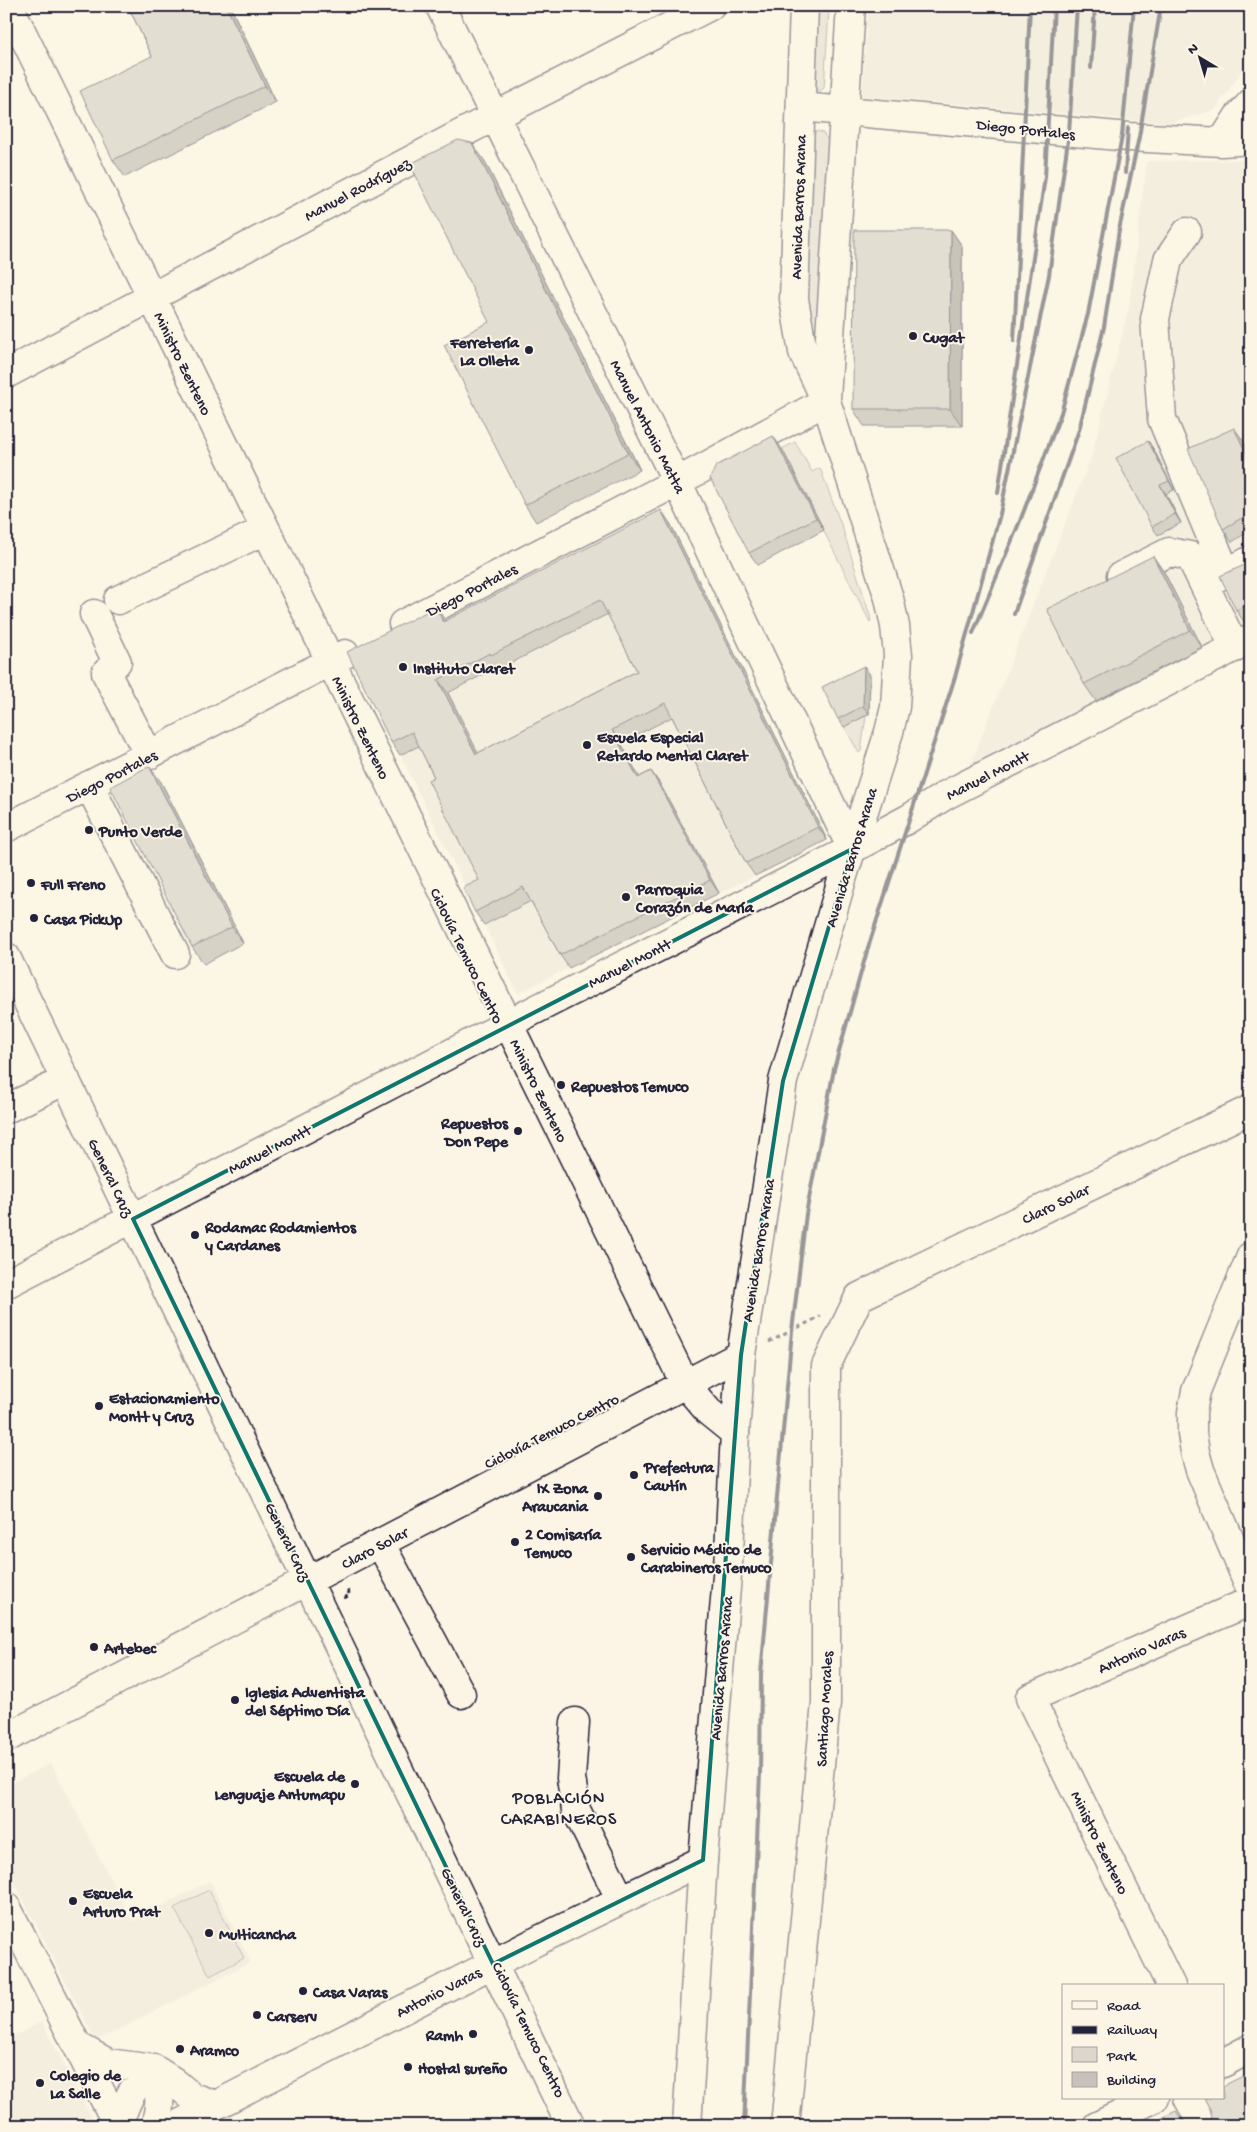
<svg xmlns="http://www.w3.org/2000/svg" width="1257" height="2132" font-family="'Gochi Hand',sans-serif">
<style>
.built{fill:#ece5d8}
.green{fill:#dcd6cc;stroke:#7f7c84}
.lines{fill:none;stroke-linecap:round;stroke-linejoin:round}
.minor-casing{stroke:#22223b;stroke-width:31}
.major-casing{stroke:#22223b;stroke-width:31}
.path{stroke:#22223b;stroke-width:3;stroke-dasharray:4 4;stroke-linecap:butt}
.minor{stroke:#fcf5e5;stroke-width:28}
.major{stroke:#fcf5e5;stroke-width:28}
.rail{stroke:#22223b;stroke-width:4}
.wall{fill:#aaa6a1;stroke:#22223b;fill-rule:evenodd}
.shaded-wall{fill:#8b8783;stroke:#22223b}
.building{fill:#c6c1bb;stroke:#22223b;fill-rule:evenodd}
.marked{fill:none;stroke:#0f766e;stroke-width:4;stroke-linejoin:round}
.poi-dot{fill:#22223b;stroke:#fcf5e5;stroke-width:2}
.labels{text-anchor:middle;stroke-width:4;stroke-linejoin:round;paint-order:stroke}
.street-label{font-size:16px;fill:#22223b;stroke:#fcf5e5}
.poi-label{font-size:16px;font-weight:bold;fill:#22223b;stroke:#fcf5e5;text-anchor:start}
.neighbourhood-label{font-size:18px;letter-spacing:1px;fill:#22223b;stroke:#fcf5e5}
</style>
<rect width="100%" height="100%" fill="#fcf5e5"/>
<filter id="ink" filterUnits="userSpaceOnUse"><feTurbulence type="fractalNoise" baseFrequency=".02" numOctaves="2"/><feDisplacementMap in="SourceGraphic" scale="10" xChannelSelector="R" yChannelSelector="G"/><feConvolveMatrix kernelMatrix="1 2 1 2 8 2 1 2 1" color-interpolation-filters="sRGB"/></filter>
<g filter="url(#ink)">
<path class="built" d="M 868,6 L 1251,6 L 1251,57 L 1215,110 L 1169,123 L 862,96 Z
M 1251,160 L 1251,629 L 969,769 L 1092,455 L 1129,307 L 1147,161 Z
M 665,511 L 827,840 L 518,993 L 355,664 Z
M 51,1763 L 132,1921 L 210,1881 L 251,1962 L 96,2041 L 6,1866 L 6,1786 Z
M 42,2022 L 96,2126 L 6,2126 L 6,2040 Z"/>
<path class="green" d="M 821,6 L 828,6 L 829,10 L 824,88 L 820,91 L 815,89 L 816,10 Z
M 817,131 L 823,133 L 828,141 L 818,348 L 814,355 L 802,298 L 808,138 Z
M 795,442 L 812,472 L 820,468 L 843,530 L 871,619 L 870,622 L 782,449 Z
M 866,716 L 861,751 L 859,753 L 844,726 Z
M 209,1890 L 244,1958 L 210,1976 L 174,1908 Z"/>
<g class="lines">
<g class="minor-casing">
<path id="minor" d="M 9,6 L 685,1384 L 709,1412 L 735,1433
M 440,6 L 682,492 L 852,849
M 801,107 L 1129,137 L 1222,142 L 1251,140
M 1222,142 L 1238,117 L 1251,103
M 1187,232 L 1168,260 L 1155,319 L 1162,419 L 1226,573
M 6,374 L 472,128 L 710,6
M 1121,576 L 1169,552 L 1190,556 L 1235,648
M 1210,581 L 1251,560
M 118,600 L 265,530
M 94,614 L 117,662 L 106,673 L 149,755
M 403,624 L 677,482 L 826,401
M 89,785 L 175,954
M 6,828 L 345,654
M 6,957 L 571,2126
M 6,1109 L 66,1080
M 1251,1256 L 1196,1391 L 1192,1412 L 1192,1434 L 1195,1452 L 1200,1470 L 1251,1590
M 6,1284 L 523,1016 L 852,849 L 908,819 L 946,795 L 1251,639
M 380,1543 L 461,1694
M 575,1722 L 571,1778 L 576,1810 L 621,1900
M 6,1738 L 741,1355
M 6,1906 L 118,2126
M 1171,1986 L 1030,1698 L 1251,1601
M 79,2047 L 108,2063 L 154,2069 L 173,2081 L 192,2097 L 215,2105 L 208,2113
M 1223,2063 L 1251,2048
M 1188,2098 L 1203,2126
M 118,2125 C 127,2100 132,2085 154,2069 C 161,2089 161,2105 155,2126
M 175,2126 L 543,1938 L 703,1860
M 785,2126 L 826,1703 L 826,1366 L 859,1297 L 1251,1109
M 1097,2126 L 1155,2098"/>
</g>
<g class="major-casing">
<path id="major" d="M 826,399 L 851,6
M 687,2126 L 703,1860 L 729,1552 L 735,1433 L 741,1355 L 783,1081 L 843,876 L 889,732 L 895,707 L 898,655 L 895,626 L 889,598 L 826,401 L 803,352 L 794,299 L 804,6"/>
</g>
<path class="path" d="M 769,1342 L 821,1316
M 344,1598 L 350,1595 L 346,1588"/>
<use href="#minor" class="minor"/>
<use href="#major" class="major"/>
<path class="rail" d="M 1091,68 L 1095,6
M 1125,173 L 1128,128
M 1014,341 L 1030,6
M 998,493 L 1045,177 L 1054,6
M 1014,614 L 1079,430 L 1104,327 L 1119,230 L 1139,137 L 1161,6
M 973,633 L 1020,521 L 1061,413 L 1088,314 L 1122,136 L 1134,6
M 744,2126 L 760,1774 L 761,1674 L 792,1331 L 806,1214 L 834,1069 L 867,951 L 955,677 L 1000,514 L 1049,275 L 1069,133 L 1077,6"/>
</g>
<path class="wall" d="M 128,6 L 230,6 L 276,102 L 125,177 L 113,160 L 152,56 Z
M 484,160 L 640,470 L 536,522 L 525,505 L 489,322 Z
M 951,230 L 962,246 L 962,426 L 864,426 L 853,409 Z
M 1243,440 L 1250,456 L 1251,456 L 1251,530 L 1232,542 L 1223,529 Z
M 1148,441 L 1154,450 L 1174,490 L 1166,494 L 1181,523 L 1158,535 L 1152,527 Z
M 782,449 L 824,530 L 758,565 L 749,553 Z
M 670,523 L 827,840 L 755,876 L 746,863 L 672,717 L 621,743 L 639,777 L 651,771 L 660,784 L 719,893 L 569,968 L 560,955 L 531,901 L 484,925 L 475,912 L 479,880 L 434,777 L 419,746 L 400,755 L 391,742 L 445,621 ZM 608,614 L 637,671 L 478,753 L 448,693 L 499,666 L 501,668 Z
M 1251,562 L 1251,620 L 1245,623 L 1236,610 Z
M 1164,572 L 1202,647 L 1096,701 L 1084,684 Z
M 864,666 L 870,675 L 869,714 L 844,727 L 838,719 Z
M 161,782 L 243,943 L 204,964 L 192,947 Z"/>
<path class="shaded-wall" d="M 226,6 L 230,6 L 276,102 L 265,86 Z
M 472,143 L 484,160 L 640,470 L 628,453 Z
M 951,230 L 962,246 L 962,426 L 950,409 Z
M 1234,428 L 1243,440 L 1251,457 L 1248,457 Z
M 773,436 L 782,449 L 824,530 L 816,518 Z
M 1148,441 L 1154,450 L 1174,490 L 1169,481 Z
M 1160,485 L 1166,494 L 1181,523 L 1175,514 Z
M 661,510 L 670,523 L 827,840 L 818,827 Z
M 1153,556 L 1164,572 L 1202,647 L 1190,630 Z
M 436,607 L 445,620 L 452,635 L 443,622 Z
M 864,666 L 870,675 L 869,714 L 863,706 Z
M 438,680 L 448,693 L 485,767 L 476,754 Z
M 612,730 L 621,743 L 647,791 L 638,778 Z
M 149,766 L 161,782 L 243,943 L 232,927 Z
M 651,771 L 660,784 L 719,893 L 710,880 Z"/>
<path class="building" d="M 128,6 L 226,6 L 265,86 L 113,160 L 80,91 L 152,56 Z
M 458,140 L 472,143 L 628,453 L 525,505 L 444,345 L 489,322 L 410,164 Z
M 854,230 L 951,230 L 950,409 L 853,409 Z
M 1234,428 L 1248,457 L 1251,456 L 1251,513 L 1240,519 L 1223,529 L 1188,449 Z
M 773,436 L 816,518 L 749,553 L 710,478 L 716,466 Z
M 1148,441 L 1169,481 L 1160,485 L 1175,514 L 1152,527 L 1116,458 Z
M 661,510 L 818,827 L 746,863 L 665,703 L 612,730 L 638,778 L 651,771 L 710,880 L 560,955 L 523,887 L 475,912 L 463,888 L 479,880 L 428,780 L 434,777 L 412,732 L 391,742 L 347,652 L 436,607 L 443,622 ZM 600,600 L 637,671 L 476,754 L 438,680 L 490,653 L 491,655 Z
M 1153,556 L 1190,630 L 1084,684 L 1047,609 Z
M 1251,562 L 1251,603 L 1236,610 L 1220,576 Z
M 864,666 L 863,706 L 838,719 L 822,687 Z
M 149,766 L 232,927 L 192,947 L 110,787 Z
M 1251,2075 L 1251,2126 L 1208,2126 L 1212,2117 L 1210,2109 L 1204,2098 L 1223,2098 L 1223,2086 L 1243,2076 L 1244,2078 Z
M 1176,2111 L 1185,2126 L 1146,2126 Z"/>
</g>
<path d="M0 0H1257V2132H0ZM 852,849 L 783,1081 L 741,1355 L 703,1860 L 493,1964 L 133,1219 Z" fill="#fcf5e5" fill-opacity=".55" fill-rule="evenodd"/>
<path class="marked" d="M 852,849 L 783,1081 L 741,1355 L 703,1860 L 493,1964 L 133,1219 Z"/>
<g class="poi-dot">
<circle cx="913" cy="336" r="5"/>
<circle cx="529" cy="350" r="5"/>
<circle cx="403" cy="667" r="5"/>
<circle cx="587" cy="745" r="5"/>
<circle cx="89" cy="830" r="5"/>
<circle cx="31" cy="883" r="5"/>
<circle cx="626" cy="897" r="5"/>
<circle cx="34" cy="918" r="5"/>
<circle cx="561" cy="1085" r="5"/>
<circle cx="518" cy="1131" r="5"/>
<circle cx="195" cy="1235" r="5"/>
<circle cx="99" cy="1406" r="5"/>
<circle cx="634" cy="1475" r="5"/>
<circle cx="598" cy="1496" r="5"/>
<circle cx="515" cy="1542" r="5"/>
<circle cx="631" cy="1557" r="5"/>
<circle cx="94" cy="1647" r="5"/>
<circle cx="235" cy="1700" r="5"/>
<circle cx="355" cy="1784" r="5"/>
<circle cx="73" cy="1901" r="5"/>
<circle cx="209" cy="1933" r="5"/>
<circle cx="303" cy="1991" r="5"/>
<circle cx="257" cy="2015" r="5"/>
<circle cx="473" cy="2034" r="5"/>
<circle cx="180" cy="2049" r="5"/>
<circle cx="408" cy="2067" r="5"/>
<circle cx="40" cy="2083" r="5"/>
</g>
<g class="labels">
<g class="street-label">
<text transform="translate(1026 128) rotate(6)" y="6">Diego Portales</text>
<text transform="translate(357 188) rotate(-28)" y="6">Manuel Rodríguez</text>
<text transform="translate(797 207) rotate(-88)" y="6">Avenida Barros Arana</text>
<text transform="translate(184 363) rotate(64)" y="6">Ministro Zenteno</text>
<text transform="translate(649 426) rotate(63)" y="6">Manuel Antonio Matta</text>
<text transform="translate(471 589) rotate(-27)" y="6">Diego Portales</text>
<text transform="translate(362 727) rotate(64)" y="6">Ministro Zenteno</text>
<text transform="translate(987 774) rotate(-27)" y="6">Manuel Montt</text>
<text transform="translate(111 775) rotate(-27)" y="6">Diego Portales</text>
<text transform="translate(850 857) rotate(-73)" y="6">Avenida Barros Arana</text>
<text transform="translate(468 955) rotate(64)" y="6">Ciclovía Temuco Centro</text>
<text transform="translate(629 962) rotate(-27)" y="6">Manuel Montt</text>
<text transform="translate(540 1090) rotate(64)" y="6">Ministro Zenteno</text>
<text transform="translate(269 1148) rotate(-27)" y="6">Manuel Montt</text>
<text transform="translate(112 1177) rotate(64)" y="6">General Cruz</text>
<text transform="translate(1055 1203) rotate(-26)" y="6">Claro Solar</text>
<text transform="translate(757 1250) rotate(-81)" y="6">Avenida Barros Arana</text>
<text transform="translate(551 1430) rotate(-27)" y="6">Ciclovía Temuco Centro</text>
<text transform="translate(289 1541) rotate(64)" y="6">General Cruz</text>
<text transform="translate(374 1547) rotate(-28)" y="6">Claro Solar</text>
<text transform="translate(1141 1649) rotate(-24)" y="6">Antonio Varas</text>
<text transform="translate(720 1668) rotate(-85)" y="6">Avenida Barros Arana</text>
<text transform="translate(823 1709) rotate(-87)" y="6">Santiago Morales</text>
<text transform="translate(1101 1842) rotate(64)" y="6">Ministro Zenteno</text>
<text transform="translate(465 1906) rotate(64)" y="6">General Cruz</text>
<text transform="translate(438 1991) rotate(-27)" y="6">Antonio Varas</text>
<text transform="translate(530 2029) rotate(64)" y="6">Ciclovía Temuco Centro</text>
</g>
<g class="poi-label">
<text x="923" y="342">Cugat</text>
<text x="519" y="347" text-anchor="end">Ferretería<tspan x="519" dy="18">La Olleta</tspan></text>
<text x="413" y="673">Instituto Claret</text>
<text x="597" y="742">Escuela Especial<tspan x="597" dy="18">Retardo Mental Claret</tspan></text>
<text x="99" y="836">Punto Verde</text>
<text x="41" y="889">Full Freno</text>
<text x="636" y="894">Parroquia<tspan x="636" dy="18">Corazón de María</tspan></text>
<text x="44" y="924">Casa PickUp</text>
<text x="571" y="1091">Repuestos Temuco</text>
<text x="508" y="1128" text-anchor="end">Repuestos<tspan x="508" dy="18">Don Pepe</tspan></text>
<text x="205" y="1232">Rodamac Rodamientos<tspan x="205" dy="18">y Cardanes</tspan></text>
<text x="109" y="1403">Estacionamiento<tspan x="109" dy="18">Montt y Cruz</tspan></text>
<text x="644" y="1472">Prefectura<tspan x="644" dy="18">Cautín</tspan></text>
<text x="588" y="1493" text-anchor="end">IX Zona<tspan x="588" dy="18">Araucania</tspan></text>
<text x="525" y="1539">2 Comisaría<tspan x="525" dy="18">Temuco</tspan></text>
<text x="641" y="1554">Servicio Médico de<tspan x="641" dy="18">Carabineros Temuco</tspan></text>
<text x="104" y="1653">Artebec</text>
<text x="245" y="1697">Iglesia Adventista<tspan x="245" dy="18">del Séptimo Día</tspan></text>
<text x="345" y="1781" text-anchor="end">Escuela de<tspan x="345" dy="18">Lenguaje Antumapu</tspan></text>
<text x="83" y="1898">Escuela<tspan x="83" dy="18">Arturo Prat</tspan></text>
<text x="219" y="1939">Multicancha</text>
<text x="313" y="1997">Casa Varas</text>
<text x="267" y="2021">Carserv</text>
<text x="463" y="2040" text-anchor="end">Ramh</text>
<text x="190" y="2055">Aramco</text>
<text x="418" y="2073">Hostal sureño</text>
<text x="50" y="2080">Colegio de<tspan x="50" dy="18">La Salle</tspan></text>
</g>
<g class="neighbourhood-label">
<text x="559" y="1803">POBLACIÓN<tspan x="559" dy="21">CARABINEROS</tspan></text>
</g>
</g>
<rect width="1257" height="2132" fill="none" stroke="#fcf5e5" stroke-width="25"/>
<rect x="12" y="12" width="1232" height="2107" fill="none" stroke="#22223b" stroke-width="2" filter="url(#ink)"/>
<rect x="1062" y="1984" width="162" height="115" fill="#fcf5e5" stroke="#a5a1a1"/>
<rect x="1072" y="2001" width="25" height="8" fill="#fcf5e5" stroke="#a5a1a1"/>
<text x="1107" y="2010" font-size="15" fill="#22223b">Road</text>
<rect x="1072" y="2026" width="25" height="8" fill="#22223b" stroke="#a5a1a1"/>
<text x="1107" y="2034" font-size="15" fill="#22223b">Railway</text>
<rect x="1072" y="2047" width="25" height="15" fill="#dcd6cc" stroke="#a5a1a1"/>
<text x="1107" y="2060" font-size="15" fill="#22223b">Park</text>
<rect x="1072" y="2072" width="25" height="15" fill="#c6c1bb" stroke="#a5a1a1"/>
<text x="1107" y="2084" font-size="15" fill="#22223b">Building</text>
<g transform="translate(1200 58) rotate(322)" stroke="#fcf5e5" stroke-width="4" paint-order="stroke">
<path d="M0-4L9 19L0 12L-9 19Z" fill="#22223b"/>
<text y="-8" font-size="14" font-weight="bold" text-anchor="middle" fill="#22223b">N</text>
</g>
</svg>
